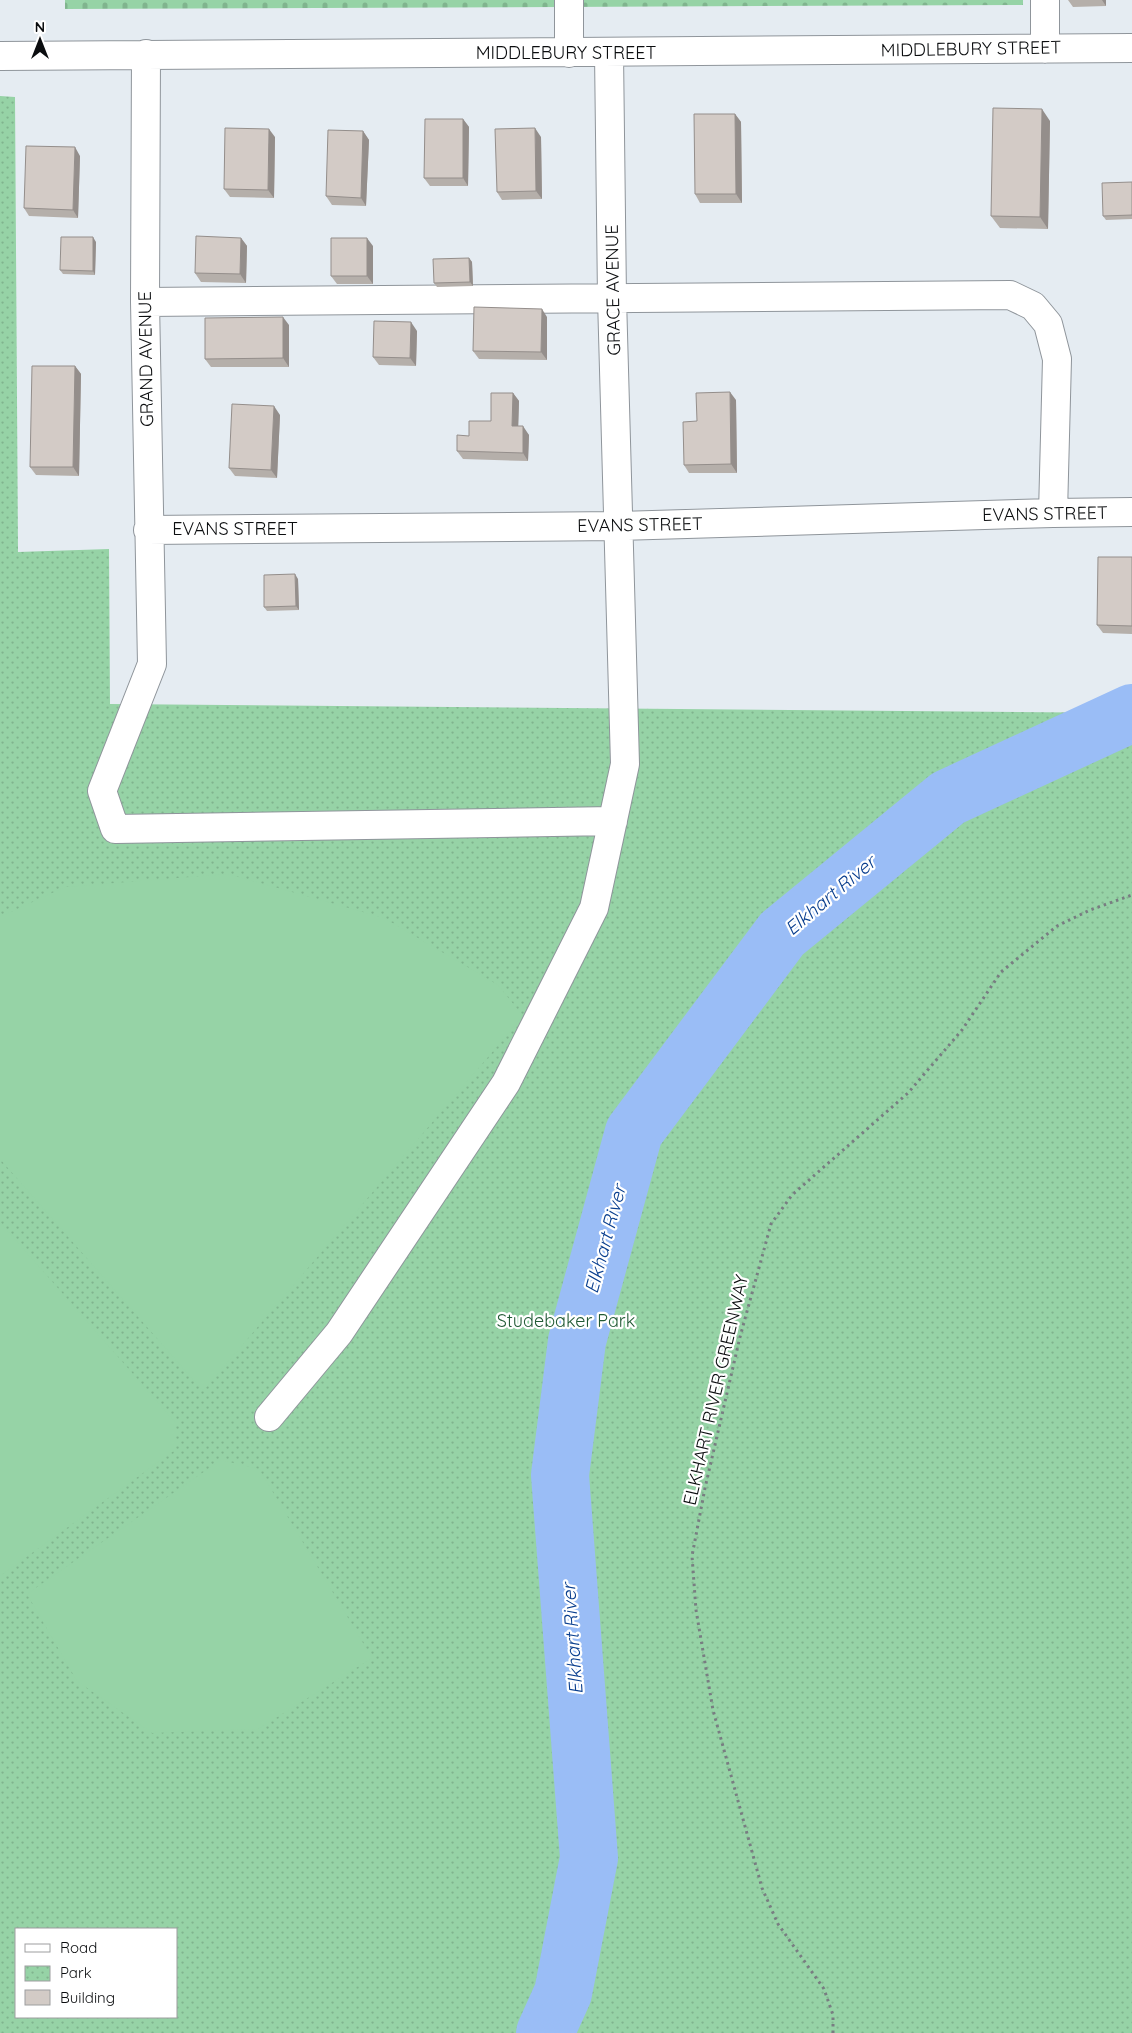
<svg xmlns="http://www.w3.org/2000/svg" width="1132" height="2033" font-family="Quicksand,sans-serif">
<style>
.cemetery{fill:url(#cemetery-stones)}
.park{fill:url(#park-dots);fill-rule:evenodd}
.garden{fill:#96d3a6}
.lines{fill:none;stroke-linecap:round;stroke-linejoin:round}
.river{stroke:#9abdf6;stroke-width:58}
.minor-casing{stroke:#8f959b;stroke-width:30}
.path{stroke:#787d81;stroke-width:3;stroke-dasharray:2.5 4;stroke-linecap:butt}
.minor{stroke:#fff;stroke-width:28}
.wall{fill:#b5afaa}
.shaded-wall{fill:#948e8b}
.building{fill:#d3cbc6;stroke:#948e8b}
.labels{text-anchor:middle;stroke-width:4.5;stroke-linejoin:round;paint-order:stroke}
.street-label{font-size:18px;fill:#0b0d0f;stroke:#fff}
.park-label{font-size:18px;fill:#215a35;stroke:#fff}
.water-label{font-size:19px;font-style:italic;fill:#093e8e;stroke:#fff}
</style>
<defs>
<pattern id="cemetery-stones" width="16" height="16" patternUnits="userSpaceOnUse" patternTransform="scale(1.25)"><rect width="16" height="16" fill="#96d3a6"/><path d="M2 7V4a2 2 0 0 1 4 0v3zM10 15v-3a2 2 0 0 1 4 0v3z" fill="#80b48e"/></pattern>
<pattern id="park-dots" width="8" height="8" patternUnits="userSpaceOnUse" patternTransform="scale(1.25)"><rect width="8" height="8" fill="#96d3a6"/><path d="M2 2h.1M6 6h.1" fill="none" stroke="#80b48e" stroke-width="1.8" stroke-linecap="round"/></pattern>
</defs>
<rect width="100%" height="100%" fill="#e5ecf2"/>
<path class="cemetery" d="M 65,0 L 1023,0 L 1023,5 L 65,9 Z"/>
<path class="park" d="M 0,96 L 15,97 L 18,552 L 109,549 L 110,704 L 1132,713 L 1132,2033 L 0,2033 ZM 16,1929 L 176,1929 L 176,2017 L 16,2017 Z"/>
<path class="garden" d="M 228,874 L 384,918 L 498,985 L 523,1016 L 203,1391 L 0,1159 L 0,917 L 65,887 Z
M 0,1222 L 175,1422 L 175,1450 L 0,1576 Z
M 221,1460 L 259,1469 L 372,1658 L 258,1729 L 152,1733 L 77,1681 L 27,1594 Z"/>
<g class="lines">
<path class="river" d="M 545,2033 L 563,1993 L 589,1858 L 560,1475 L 577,1341 L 634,1132 L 782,934 L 948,798 L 1132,713"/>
<g class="minor-casing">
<path id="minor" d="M 569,0 L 569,53
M 1045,0 L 1045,49
M 146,54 L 145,302 L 152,664 L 102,791 L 115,829 L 613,821
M 0,56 L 1132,48
M 145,302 L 1010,295 L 1033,306 L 1048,324 L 1057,359 L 1053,513
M 148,530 L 619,526 L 1053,513 L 1132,512
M 269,1417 L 339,1333 L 506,1083 L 594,908 L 625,764 L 612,298 L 609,53"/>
</g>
<path class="path" d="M 833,2033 L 833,2015 L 824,1989 L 778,1924 L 762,1888 L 713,1710 L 696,1610 L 692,1556 L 705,1488 L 740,1337 L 771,1224 L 792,1195 L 908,1093 L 962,1030 L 1001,972 L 1057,926 L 1090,910 L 1132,895"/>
<use href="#minor" class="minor"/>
</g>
<path class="wall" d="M 1068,0 L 1106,0 L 1106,6 L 1073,7 Z
M 735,114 L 741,122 L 742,203 L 700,203 L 695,194 Z
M 463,119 L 469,127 L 468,186 L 430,186 L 424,178 Z
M 1050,121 L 1048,229 L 1000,228 L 991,216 Z
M 363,131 L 369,140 L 366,206 L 332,205 L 326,196 Z
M 275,137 L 274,198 L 230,197 L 224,189 Z
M 541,137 L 542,199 L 502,200 L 497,192 Z
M 80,156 L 78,218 L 29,216 L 24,208 Z
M 1132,182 L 1132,219 L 1106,220 L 1103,216 Z
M 241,238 L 247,246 L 246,283 L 201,282 L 195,273 Z
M 96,242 L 95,275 L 63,274 L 60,270 Z
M 373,246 L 373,284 L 337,284 L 331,276 Z
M 469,258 L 472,262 L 473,286 L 437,287 L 434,283 Z
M 547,317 L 547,360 L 479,359 L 473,351 Z
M 289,325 L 289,367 L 211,367 L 205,359 Z
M 417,331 L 416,366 L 379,365 L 373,357 Z
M 75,366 L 81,374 L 79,476 L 36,475 L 30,467 Z
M 513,393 L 519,401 L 518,426 L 529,435 L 528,461 L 463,459 L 457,451 L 469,436 L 491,421 Z
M 736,400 L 737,473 L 689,473 L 684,465 L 697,421 Z
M 280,415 L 277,478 L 235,476 L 229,468 Z
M 1132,557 L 1132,634 L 1103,633 L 1097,625 Z
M 298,579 L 299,610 L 267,611 L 264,607 Z"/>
<path class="shaded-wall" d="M 1102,0 L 1106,0 L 1106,6 Z
M 1042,109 L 1050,121 L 1048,229 L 1040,217 Z
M 735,114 L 741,122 L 742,203 L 736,194 Z
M 463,119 L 469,127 L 468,186 L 463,178 Z
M 535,128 L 541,137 L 542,199 L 536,191 Z
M 269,129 L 275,137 L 274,198 L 268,190 Z
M 363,131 L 369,140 L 366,206 L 361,198 Z
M 75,147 L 80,156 L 78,218 L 73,210 Z
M 93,237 L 96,242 L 95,275 L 93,271 Z
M 241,238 L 247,246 L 246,283 L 240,274 Z
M 367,238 L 373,246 L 373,284 L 367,276 Z
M 469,258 L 472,262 L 473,286 L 470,282 Z
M 542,309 L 547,317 L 547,360 L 541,352 Z
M 283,317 L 289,325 L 289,367 L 283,358 Z
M 411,322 L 417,331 L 416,366 L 410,358 Z
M 75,366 L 81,374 L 79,476 L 73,467 Z
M 730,392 L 736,400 L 737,473 L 731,464 Z
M 513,393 L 519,401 L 518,435 L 512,426 Z
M 274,406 L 280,415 L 277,478 L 271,470 Z
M 523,426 L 529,435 L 528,461 L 523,453 Z
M 295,574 L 298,579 L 299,610 L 296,606 Z"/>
<path class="building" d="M 993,108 L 1042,109 L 1040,217 L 991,216 Z
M 694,114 L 735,114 L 736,194 L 695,194 Z
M 425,119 L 463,119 L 463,178 L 424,178 Z
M 225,128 L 269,129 L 268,190 L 224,189 Z
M 535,128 L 536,191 L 497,192 L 495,129 Z
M 328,130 L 363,131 L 361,198 L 326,196 Z
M 26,146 L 75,147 L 73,210 L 24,208 Z
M 1132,182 L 1132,215 L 1103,216 L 1102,183 Z
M 196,236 L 241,238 L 240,274 L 195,273 Z
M 61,237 L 93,237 L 93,271 L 60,270 Z
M 331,238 L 367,238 L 367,276 L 331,276 Z
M 469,258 L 470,282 L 434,283 L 433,259 Z
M 474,307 L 542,309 L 541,352 L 473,351 Z
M 283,317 L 283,358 L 205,359 L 205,318 Z
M 374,321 L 411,322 L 410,358 L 373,357 Z
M 32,366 L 75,366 L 73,467 L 30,467 Z
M 730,392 L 731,464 L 684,465 L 683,422 L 697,421 L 696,393 Z
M 491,393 L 513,393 L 512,426 L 523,426 L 523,453 L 457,451 L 457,435 L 469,436 L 469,421 L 491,421 Z
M 232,404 L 274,406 L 271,470 L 229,468 Z
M 1098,557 L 1132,557 L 1132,626 L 1097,625 Z
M 295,574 L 296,606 L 264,607 L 264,575 Z"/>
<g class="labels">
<g class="street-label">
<text transform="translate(971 49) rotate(-1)" y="6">MIDDLEBURY STREET</text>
<text x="566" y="59">MIDDLEBURY STREET</text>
<text transform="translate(613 290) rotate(-91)" y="6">GRACE AVENUE</text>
<text transform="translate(146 359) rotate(-91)" y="6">GRAND AVENUE</text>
<text transform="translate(1045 514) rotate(-1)" y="6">EVANS STREET</text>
<text transform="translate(640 525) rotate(-1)" y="6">EVANS STREET</text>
<text x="235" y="535">EVANS STREET</text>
<text transform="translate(716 1390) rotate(-77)" y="6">ELKHART RIVER GREENWAY</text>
</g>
<g class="park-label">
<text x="566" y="1327">Studebaker Park</text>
</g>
<g class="water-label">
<text transform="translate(830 895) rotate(-40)" y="7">Elkhart River</text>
<text transform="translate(605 1239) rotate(-75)" y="7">Elkhart River</text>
<text transform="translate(572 1639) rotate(-94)" y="7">Elkhart River</text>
</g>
</g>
<rect x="15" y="1928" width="162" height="90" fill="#ffffff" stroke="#9d9e9f"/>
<rect x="25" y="1944" width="25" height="8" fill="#ffffff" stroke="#9d9e9f"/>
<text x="60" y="1953" font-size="15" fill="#0b0d0f">Road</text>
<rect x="25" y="1966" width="25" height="15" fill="url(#park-dots)" stroke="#9d9e9f"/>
<text x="60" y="1978" font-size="15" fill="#0b0d0f">Park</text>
<rect x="25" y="1990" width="25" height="15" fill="#d3cbc6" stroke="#9d9e9f"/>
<text x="60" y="2003" font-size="15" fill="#0b0d0f">Building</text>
<g transform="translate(40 40)" stroke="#ffffff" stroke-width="4" paint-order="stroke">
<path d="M0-4L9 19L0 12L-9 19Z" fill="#0b0d0f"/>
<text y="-8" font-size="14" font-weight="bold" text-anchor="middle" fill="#0b0d0f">N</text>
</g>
</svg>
